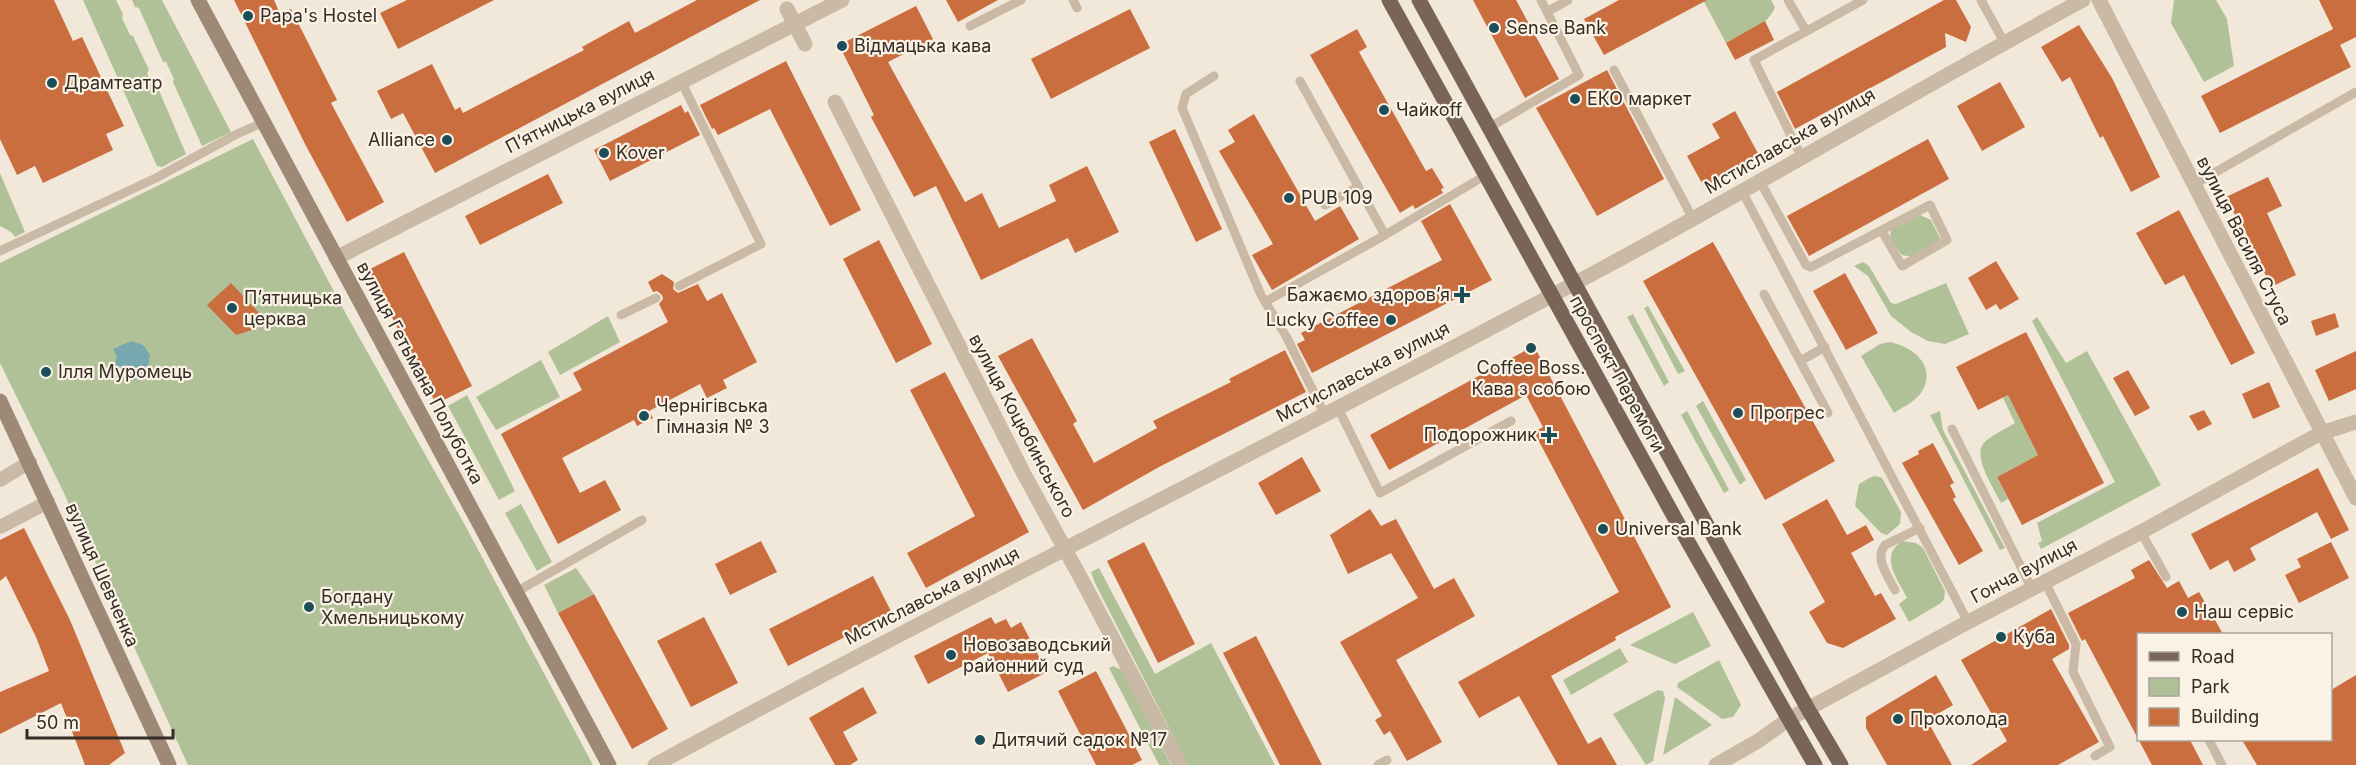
<svg xmlns="http://www.w3.org/2000/svg" width="2356" height="765" font-family="Inter,sans-serif">
<style>
.green{fill:#b0c198}
.water{fill:#77a8b0}
.building{fill:#ca6d3f}
.lines{fill:none;stroke-linecap:round;stroke-linejoin:round}
.service{stroke:#cab9a4;stroke-width:9}
.pedestrian{stroke:#cab9a4;stroke-width:14}
.minor{stroke:#cab9a4;stroke-width:15}
.tertiary{stroke:#cab9a4;stroke-width:15}
.secondary{stroke:#9e8876;stroke-width:15}
.primary{stroke:#786557;stroke-width:15}
.poi-dot{fill:#1b4e58;stroke:#faf2e5;stroke-width:2}
.labels{text-anchor:middle;stroke-width:4.5;stroke-linejoin:round;paint-order:stroke}
.poi-label{font-size:18px;fill:#352c26;stroke:#faf2e5;text-anchor:start}
.street-label{font-size:18px;fill:#352c26;stroke:#faf2e5}
</style>
<rect width="100%" height="100%" fill="#f2e8d9"/>
<path class="green" d="M 83,0 L 116,0 L 123,14 L 122,18 L 130,35 L 133,36 L 149,70 L 147,73 L 154,87 L 158,88 L 186,154 L 162,167 L 157,166 Z
M 132,0 L 162,0 L 231,132 L 202,146 L 173,82 L 174,79 L 166,62 L 163,62 L 139,8 L 135,7 Z
M 1703,0 L 1771,0 L 1775,7 C 1768,26 1743,34 1726,43 Z
M 2174,0 L 2216,0 L 2227,19 L 2234,66 L 2204,82 L 2171,23 Z
M 253,139 L 346,314 L 466,527 L 593,765 L 188,765 L 62,489 L 0,363 L 0,263 Z
M 0,173 L 25,232 L 15,237 L 11,232 L 0,226 Z
M 1920,215 L 1931,220 L 1941,240 L 1912,257 L 1902,255 L 1890,238 L 1891,229 Z
M 1863,262 L 1869,266 L 1891,303 L 1896,304 L 1946,283 L 1969,334 L 1945,344 L 1928,341 L 1911,332 L 1891,316 L 1868,276 L 1854,266 Z
M 1648,306 L 1685,371 L 1678,374 L 1644,308 Z
M 1633,314 L 1669,382 L 1664,386 L 1627,317 Z
M 608,316 L 620,342 L 560,375 L 548,352 Z
M 2037,317 L 2066,363 L 2087,351 L 2161,485 L 2041,549 L 2038,543 L 2042,541 L 2037,523 L 2115,482 L 2032,321 Z
M 1890,342 C 1914,347 1938,367 1921,393 C 1914,402 1903,407 1894,413 L 1861,356 L 1880,344 Z
M 541,360 L 560,397 L 496,430 L 476,397 Z
M 467,395 L 515,491 L 499,500 L 448,406 Z
M 2008,395 L 2038,455 L 1997,477 L 2008,499 L 2001,503 C 1995,490 1973,458 1983,444 C 1989,436 2006,429 2015,423 L 2003,398 Z
M 1703,401 L 1746,480 L 1740,485 L 1696,406 Z
M 1687,411 L 1729,490 L 1724,493 L 1681,415 Z
M 1940,411 L 1943,430 L 2005,548 L 2000,550 L 1930,415 Z
M 1876,476 L 1882,478 L 1901,512 L 1900,524 L 1887,535 L 1881,533 L 1855,506 L 1859,484 L 1871,477 Z
M 521,504 L 552,562 L 537,571 L 505,513 Z
M 1902,541 L 1916,543 L 1923,548 L 1945,591 L 1944,599 L 1941,603 L 1909,622 L 1899,604 L 1907,598 C 1897,578 1879,557 1902,541 Z
M 576,568 L 594,594 L 558,613 L 544,585 Z
M 1099,568 L 1155,674 L 1211,643 L 1275,765 L 1188,765 L 1095,583 L 1091,572 Z
M 1693,612 L 1711,646 L 1675,664 L 1630,645 Z
M 1620,648 L 1628,662 L 1571,695 L 1563,680 Z
M 1719,660 L 1741,705 L 1733,717 L 1722,719 L 1677,687 L 1678,683 Z
M 1113,666 L 1122,670 L 1171,765 L 1159,765 L 1109,668 Z
M 1658,690 L 1663,691 L 1665,698 L 1653,761 L 1646,765 L 1613,714 Z
M 1675,697 L 1712,725 L 1663,755 Z"/>
<path class="water" d="M 131,341 L 143,345 L 150,355 L 147,371 L 135,380 L 120,377 L 114,367 L 117,356 L 113,349 Z"/>
<path class="building" d="M 0,0 L 54,0 L 73,41 L 82,37 L 124,126 L 106,134 L 113,150 L 43,183 L 35,166 L 17,175 L 0,139 Z
M 234,0 L 274,0 L 280,14 L 291,9 L 337,100 L 331,103 L 384,202 L 347,222 L 305,144 Z
M 407,0 L 494,0 L 398,49 L 380,13 Z
M 697,0 L 760,0 L 435,173 L 403,113 L 391,119 L 377,91 L 432,64 L 455,110 L 460,107 L 463,113 L 584,50 L 582,47 L 629,21 L 635,33 Z
M 946,0 L 998,0 L 958,22 Z
M 1473,0 L 1516,0 L 1559,79 L 1525,98 Z
M 1619,0 L 1707,0 L 1604,55 L 1584,19 Z
M 1944,0 L 1956,0 L 1971,27 L 1966,42 L 1945,33 L 1946,47 L 1795,129 L 1777,92 Z
M 2319,0 L 2356,0 L 2356,37 L 2340,45 L 2351,67 L 2220,133 L 2201,96 L 2333,29 Z
M 916,6 L 933,39 L 888,62 L 965,202 L 982,193 L 999,228 L 1056,201 L 1049,185 L 1087,166 L 1119,232 L 1075,253 L 1068,238 L 981,280 L 936,186 L 914,197 L 871,117 L 874,115 L 839,45 Z
M 1130,9 L 1150,48 L 1051,99 L 1031,59 Z
M 1765,21 L 1774,40 L 1735,60 L 1726,43 Z
M 2079,25 L 2112,78 L 2160,177 L 2131,192 L 2103,136 L 2100,138 L 2070,77 L 2062,82 L 2041,47 Z
M 1357,29 L 1367,47 L 1359,52 L 1426,171 L 1432,168 L 1444,188 L 1441,189 L 1443,193 L 1415,209 L 1413,205 L 1400,213 L 1310,55 Z
M 786,61 L 861,210 L 830,226 L 770,109 L 718,135 L 714,128 L 712,129 L 700,105 Z
M 1607,70 L 1664,179 L 1597,216 L 1536,108 Z
M 2000,82 L 2025,127 L 1982,151 L 1957,106 Z
M 681,105 L 685,113 L 688,111 L 700,135 L 610,181 L 594,150 Z
M 1735,111 L 1760,157 L 1704,187 L 1687,156 L 1720,138 L 1712,124 Z
M 1254,114 L 1315,221 L 1340,206 L 1359,239 L 1272,290 L 1252,255 L 1273,244 L 1219,151 L 1235,142 L 1228,130 Z
M 1175,129 L 1222,229 L 1196,242 L 1149,142 Z
M 1928,139 L 1949,179 L 1809,256 L 1787,216 Z
M 548,174 L 563,203 L 480,245 L 465,216 Z
M 2268,177 L 2282,206 L 2267,213 L 2296,275 L 2271,287 L 2242,224 L 2240,225 L 2226,197 Z
M 1450,204 L 1492,280 L 1312,373 L 1297,344 L 1305,340 L 1301,333 L 1442,260 L 1421,221 Z
M 2179,210 L 2255,353 L 2231,365 L 2184,275 L 2165,285 L 2136,233 Z
M 879,240 L 932,344 L 896,363 L 843,259 Z
M 1713,242 L 1835,461 L 1765,500 L 1643,281 Z
M 404,252 L 472,386 L 436,404 L 368,270 Z
M 1996,261 L 2019,299 L 2000,310 L 1996,304 L 1986,310 L 1968,278 Z
M 1845,273 L 1878,333 L 1846,350 L 1813,291 Z
M 662,274 L 674,282 L 673,289 L 678,293 L 698,284 L 707,301 L 722,293 L 757,362 L 723,380 L 727,388 L 707,398 L 700,384 L 649,411 L 653,418 L 637,426 L 634,420 L 562,458 L 580,493 L 605,480 L 621,510 L 558,544 L 501,434 L 582,390 L 573,373 L 668,322 L 659,304 L 663,299 L 662,295 L 657,291 L 653,292 L 648,282 Z
M 231,283 L 260,314 L 252,330 L 236,335 L 207,305 Z
M 2335,313 L 2339,327 L 2316,336 L 2311,321 Z
M 2026,332 L 2104,483 L 2022,525 L 1997,477 L 2038,455 L 2008,395 L 1978,410 L 1956,367 Z
M 1032,338 L 1077,421 L 1073,424 L 1094,463 L 1157,428 L 1153,421 L 1231,382 L 1229,379 L 1285,350 L 1306,392 L 1159,467 L 1083,510 L 998,356 Z
M 1534,346 L 1671,607 L 1615,637 L 1616,640 L 1551,676 L 1588,744 L 1601,737 L 1617,765 L 1558,765 L 1519,696 L 1479,718 L 1458,682 L 1619,592 L 1534,432 L 1543,427 L 1526,395 L 1389,470 L 1370,435 Z
M 2356,351 L 2356,389 L 2329,401 L 2315,370 Z
M 2128,370 L 2150,408 L 2135,416 L 2113,378 Z
M 945,372 L 1029,532 L 926,588 L 907,553 L 975,516 L 910,390 Z
M 2269,382 L 2280,407 L 2253,419 L 2242,394 Z
M 2204,410 L 2212,424 L 2198,431 L 2189,416 Z
M 1933,443 L 1954,483 L 1950,485 L 1956,497 L 1953,499 L 1983,551 L 1959,565 L 1902,463 L 1919,454 L 1918,451 Z
M 1302,457 L 1321,491 L 1276,515 L 1258,483 Z
M 2318,468 L 2349,530 L 2331,539 L 2317,512 L 2250,548 L 2256,560 L 2234,572 L 2228,560 L 2210,570 L 2191,534 Z
M 1827,499 L 1847,535 L 1866,525 L 1874,540 L 1851,553 L 1875,596 L 1881,593 L 1896,619 L 1843,648 L 1827,643 L 1809,612 L 1825,602 L 1782,524 Z
M 1370,509 L 1381,526 L 1396,519 L 1434,589 L 1454,578 L 1475,616 L 1396,660 L 1442,742 L 1407,761 L 1390,731 L 1384,735 L 1375,720 L 1382,716 L 1340,642 L 1418,598 L 1391,553 L 1348,574 L 1330,535 Z
M 24,528 L 70,620 L 125,753 L 109,765 L 85,765 L 61,703 L 0,734 L 0,692 L 49,671 L 36,637 L 6,576 L 0,581 L 0,540 Z
M 761,541 L 777,572 L 730,595 L 715,564 Z
M 1144,542 L 1195,644 L 1158,663 L 1107,561 Z
M 2331,542 L 2349,578 L 2299,603 L 2285,575 L 2301,567 L 2297,559 Z
M 2149,560 L 2167,588 L 2179,581 L 2188,598 L 2199,592 L 2223,634 L 2139,634 L 2139,740 L 2190,740 L 2203,765 L 2152,765 L 2085,639 L 2082,641 L 2068,613 L 2135,578 L 2131,570 Z
M 873,576 L 892,613 L 788,666 L 769,629 Z
M 594,594 L 668,729 L 632,749 L 558,613 Z
M 2051,609 L 2069,645 L 2069,649 L 2052,659 L 2099,742 L 2058,765 L 1971,765 L 2007,741 L 1961,660 Z
M 704,617 L 738,683 L 691,707 L 657,641 Z
M 991,617 L 995,624 L 1006,619 L 1011,628 L 1021,622 L 1047,672 L 1008,692 L 988,653 L 928,684 L 914,656 Z
M 1256,636 L 1322,765 L 1280,765 L 1223,653 Z
M 1096,671 L 1142,760 L 1132,765 L 1096,765 L 1058,691 Z
M 1936,675 L 1953,705 L 1927,720 L 1952,765 L 1887,765 L 1866,728 L 1866,717 Z
M 2356,675 L 2356,765 L 2257,765 L 2242,740 L 2331,740 L 2331,690 Z
M 863,687 L 877,713 L 843,732 L 858,760 L 850,765 L 835,765 L 809,718 Z"/>
<g class="lines">
<path class="service" d="M 1073,0 L 1077,8
M 1788,0 L 1806,31
M 1981,0 L 2004,42
M 1547,12 L 1568,0
M 970,26 L 1021,0
M 1614,70 L 1693,219
M 1214,76 L 1186,94 L 1182,108 L 1261,295 L 1286,336 L 1325,415
M 1300,81 L 1385,235
M 1490,127 L 1579,75 L 1541,0
M 1802,158 L 1754,60 L 1863,0
M 1760,181 L 1806,265 L 1811,267 L 1930,205 L 1947,240 L 1902,266 L 1882,231
M 2193,185 L 2356,92
M 1742,191 L 1968,622
M 1325,205 L 1358,187
M 0,251 L 156,178 L 237,134 L 264,122
M 679,286 L 761,244 L 681,81
M 1764,294 L 1828,413
M 1265,302 L 1385,235 L 1486,175
M 621,315 L 656,298
M 1800,361 L 1825,347
M 1338,408 L 1380,493 L 1511,421
M 1952,429 L 2032,589
M 2141,532 L 2166,577
M 2045,582 L 2076,644 L 2073,672 L 2110,747 L 2095,756
M 1895,590 C 1888,576 1874,559 1885,545 L 1920,528
M 516,592 L 642,520
M 2209,740 L 2222,765
M 1378,765 L 1387,760"/>
<path class="pedestrian" d="M 0,480 L 30,462
M 0,527 L 48,502"/>
<path class="minor" d="M 2099,0 L 2356,498
M 787,9 L 805,44
M 835,102 L 1024,474 L 1084,584 L 1180,765
M 336,258 L 842,0
M 655,765 C 969,594 1292,436 1607,266 C 1767,180 1923,86 2083,0"/>
<path class="tertiary" d="M 1716,765 L 1758,741 L 1789,719 L 1968,622 L 2141,532 L 2321,433 L 2356,422"/>
<path class="secondary" d="M 198,0 L 609,765
M 0,401 L 169,765"/>
<path class="primary" d="M 1389,0 L 1687,540 L 1815,765
M 1419,0 L 1808,709 L 1841,765"/>
</g>
<g class="poi-dot">
<circle cx="248" cy="16" r="6"/>
<circle cx="1494" cy="28" r="6"/>
<circle cx="842" cy="46" r="6"/>
<circle cx="52" cy="83" r="6"/>
<circle cx="1575" cy="99" r="6"/>
<circle cx="1384" cy="110" r="6"/>
<circle cx="447" cy="140" r="6"/>
<circle cx="604" cy="153" r="6"/>
<circle cx="1289" cy="198" r="6"/>
<path d="M1459 286h6v6h6v6h-6v6h-6v-6h-6v-6h6z"/>
<circle cx="232" cy="308" r="6"/>
<circle cx="1391" cy="320" r="6"/>
<circle cx="1531" cy="348" r="6"/>
<circle cx="46" cy="372" r="6"/>
<circle cx="1738" cy="413" r="6"/>
<circle cx="644" cy="416" r="6"/>
<path d="M1546 426h6v6h6v6h-6v6h-6v-6h-6v-6h6z"/>
<circle cx="1603" cy="529" r="6"/>
<circle cx="309" cy="607" r="6"/>
<circle cx="2182" cy="612" r="6"/>
<circle cx="2001" cy="637" r="6"/>
<circle cx="951" cy="655" r="6"/>
<circle cx="1898" cy="719" r="6"/>
<circle cx="980" cy="740" r="6"/>
</g>
<g class="labels">
<g class="poi-label">
<text x="260" y="22">Papa's Hostel</text>
<text x="1506" y="34">Sense Bank</text>
<text x="854" y="52">Відмацька кава</text>
<text x="64" y="89">Драмтеатр</text>
<text x="1587" y="105">ЕКО маркет</text>
<text x="1396" y="116">Чайкоff</text>
<text x="435" y="146" text-anchor="end">Alliance</text>
<text x="616" y="159">Kover</text>
<text x="1301" y="204">PUB 109</text>
<text x="1450" y="301" text-anchor="end">Бажаємо здоровʼя</text>
<text x="244" y="304">П’ятницька<tspan x="244" dy="21">церква</tspan></text>
<text x="1379" y="326" text-anchor="end">Lucky Coffee</text>
<text x="1531" y="374" text-anchor="middle">Coffee Boss.<tspan x="1531" dy="21">Кава з собою</tspan></text>
<text x="58" y="378">Ілля Муромець</text>
<text x="656" y="412">Чернігівська<tspan x="656" dy="21">Гімназія № 3</tspan></text>
<text x="1750" y="419">Прогрес</text>
<text x="1537" y="441" text-anchor="end">Подорожник</text>
<text x="1615" y="535">Universal Bank</text>
<text x="321" y="603">Богдану<tspan x="321" dy="21">Хмельницькому</tspan></text>
<text x="2194" y="618">Наш сервіс</text>
<text x="2013" y="643">Куба</text>
<text x="963" y="651">Новозаводський<tspan x="963" dy="21">районний суд</tspan></text>
<text x="1910" y="725">Прохолода</text>
<text x="992" y="746">Дитячий садок №17</text>
</g>
<g class="street-label">
<text transform="translate(580 111) rotate(-27)" y="6">Пʼятницька вулиця</text>
<text transform="translate(1790 141) rotate(-30)" y="6">Мстиславська вулиця</text>
<text transform="translate(2244 241) rotate(63)" y="6">вулиця Василя Стуса</text>
<text transform="translate(1363 372) rotate(-28)" y="6">Мстиславська вулиця</text>
<text transform="translate(420 373) rotate(62)" y="6">вулиця Гетьмана Полуботка</text>
<text transform="translate(1617 374) rotate(61)" y="6">проспект Перемоги</text>
<text transform="translate(1022 426) rotate(62)" y="6">вулиця Коцюбинського</text>
<text transform="translate(2024 571) rotate(-28)" y="6">Гонча вулиця</text>
<text transform="translate(102 575) rotate(66)" y="6">вулиця Шевченка</text>
<text transform="translate(932 596) rotate(-27)" y="6">Мстиславська вулиця</text>
</g>
</g>
<rect x="2137" y="633" width="195" height="108" fill="#faf2e5" stroke="#aba399" stroke-width="1.5"/>
<rect x="2149" y="652" width="30" height="9" fill="#786557" stroke="#aba399" stroke-width="1.5"/>
<text x="2191" y="663" font-size="18" fill="#352c26">Road</text>
<rect x="2149" y="678" width="30" height="18" fill="#b0c198" stroke="#aba399" stroke-width="1.5"/>
<text x="2191" y="693" font-size="18" fill="#352c26">Park</text>
<rect x="2149" y="708" width="30" height="18" fill="#ca6d3f" stroke="#aba399" stroke-width="1.5"/>
<text x="2191" y="723" font-size="18" fill="#352c26">Building</text>
<path d="M27 729v9h146v-9" fill="none" stroke="#352c26" stroke-width="3"/>
<text x="36" y="729" font-size="18" fill="#352c26" stroke="#faf2e5" stroke-width="4.5" paint-order="stroke">50 m</text>
</svg>
